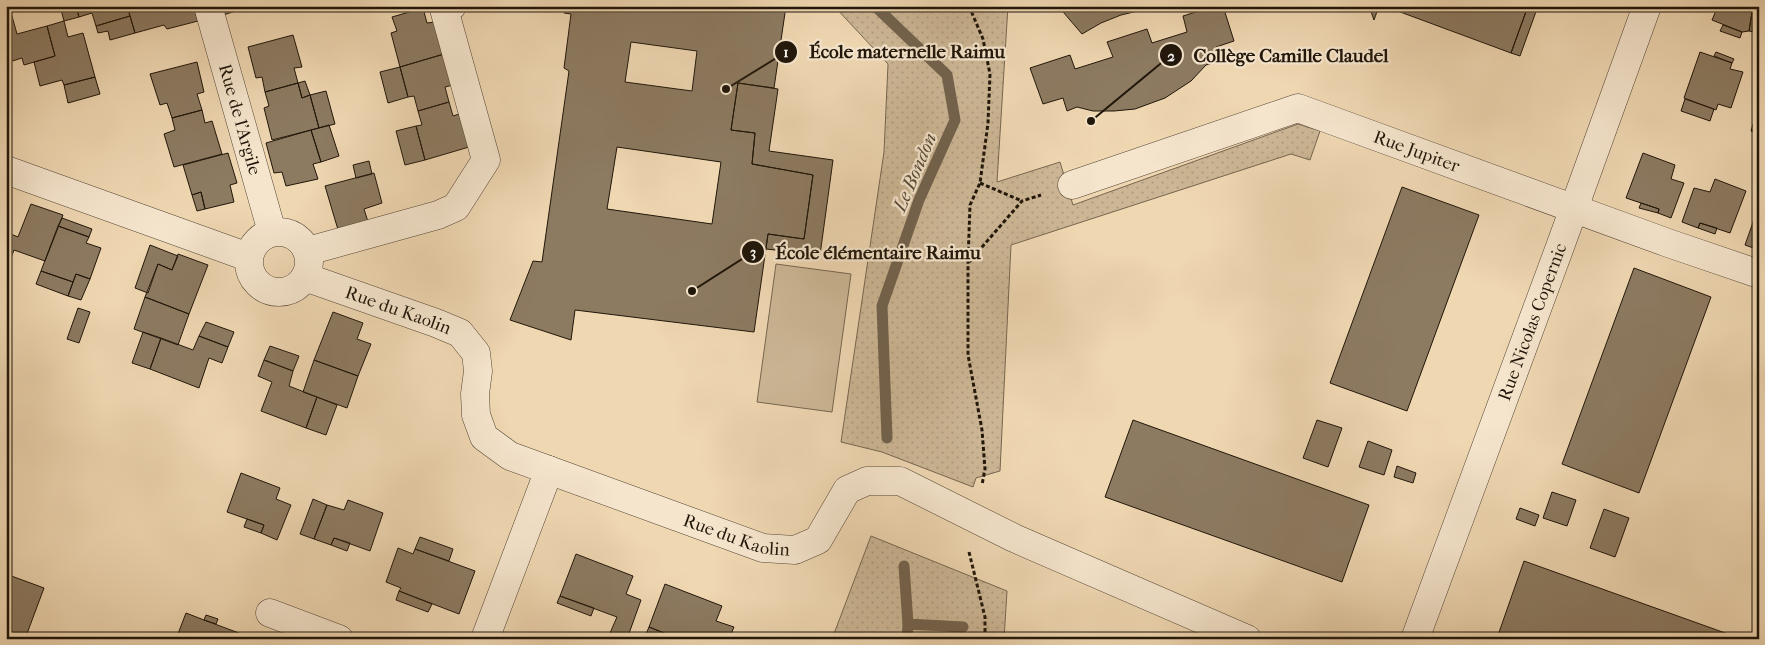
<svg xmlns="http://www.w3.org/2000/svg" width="1765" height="645" font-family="'IM FELL French Canon',serif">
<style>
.grass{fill:url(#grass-dots);stroke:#766650}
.park{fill:#ccb695;stroke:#766650}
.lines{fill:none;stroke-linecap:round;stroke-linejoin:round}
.stream{stroke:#72624d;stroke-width:11}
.building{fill:#8c7a61;stroke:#20160a;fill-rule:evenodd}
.minor-casing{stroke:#544634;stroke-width:29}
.path{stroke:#20160a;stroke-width:3;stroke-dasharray:4 2.5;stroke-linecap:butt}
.minor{stroke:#f5e5cd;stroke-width:28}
.labels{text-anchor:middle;stroke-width:4.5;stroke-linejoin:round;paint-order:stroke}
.street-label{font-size:18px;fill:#20160a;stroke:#f5e5cd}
.water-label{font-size:19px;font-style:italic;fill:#574936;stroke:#f5e5cd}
.leader{fill:none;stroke:#20160a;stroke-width:2}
.callout-dot{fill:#20160a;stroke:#f5e5cd;stroke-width:2}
.mark-label{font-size:15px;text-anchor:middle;font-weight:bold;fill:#fff}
.callout-label{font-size:19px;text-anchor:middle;font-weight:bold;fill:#20160a;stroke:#f5e5cd;stroke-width:4.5;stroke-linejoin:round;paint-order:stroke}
</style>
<defs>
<pattern id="grass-dots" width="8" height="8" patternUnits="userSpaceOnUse" patternTransform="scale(1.25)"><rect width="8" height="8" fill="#ccb695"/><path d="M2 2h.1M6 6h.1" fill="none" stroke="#af9c7f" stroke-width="1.8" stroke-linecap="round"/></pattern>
</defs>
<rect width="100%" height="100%" fill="#efd7b2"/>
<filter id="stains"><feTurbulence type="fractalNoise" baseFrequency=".004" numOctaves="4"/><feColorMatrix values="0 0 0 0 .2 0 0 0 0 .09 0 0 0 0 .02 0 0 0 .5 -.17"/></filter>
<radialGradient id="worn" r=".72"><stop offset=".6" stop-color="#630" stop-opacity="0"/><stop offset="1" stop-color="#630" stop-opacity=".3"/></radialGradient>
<path class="grass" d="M 834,6 L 1008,6 L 997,182 L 1060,162 L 1073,205 L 1298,124 L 1320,131 L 1310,160 L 1291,154 L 1011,245 L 1000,471 L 976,478 L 973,487 L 882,452 L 841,442 L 884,152 L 888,64 Z
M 871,536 L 1007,591 L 1004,639 L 832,639 Z"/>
<path class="park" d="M 776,264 L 851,274 L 832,412 L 757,402 Z"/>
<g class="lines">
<path class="stream" d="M 875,6 L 947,75 L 955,120 L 919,200 L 882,306 L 887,438
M 904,566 L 908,624 L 907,639
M 908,624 L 963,627"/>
</g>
<path class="building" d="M 60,6 L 76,6 L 79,17 L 64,21 Z
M 76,6 L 127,6 L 130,16 L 96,26 L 92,13 L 79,17 Z
M 127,6 L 193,6 L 198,21 L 167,29 L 164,25 L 135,33 Z
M 221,6 L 252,6 L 223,15 Z
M 565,6 L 786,6 L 774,88 L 738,83 L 731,130 L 755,133 L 752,164 L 813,175 L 804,239 L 768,234 L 754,332 L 575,310 L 571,340 L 510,320 L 533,261 L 542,262 L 569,71 L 564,68 L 571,14 L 564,13 ZM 631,42 L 697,51 L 692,91 L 625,82 ZM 617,147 L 721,162 L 712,224 L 607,209 Z
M 1058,6 L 1160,6 L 1160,9 L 1142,10 L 1121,15 L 1101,23 L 1082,34 Z
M 1215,6 L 1223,6 L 1234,41 L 1216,47 L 1220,61 L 1206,65 L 1191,81 L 1165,98 L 1135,109 L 1114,111 L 1093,111 L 1077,107 L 1067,111 L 1063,98 L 1043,104 L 1030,68 L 1070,55 L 1075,69 L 1113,57 L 1107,42 L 1147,29 L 1152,43 L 1187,32 L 1183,16 Z
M 1369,6 L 1379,6 L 1374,20 Z
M 1384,6 L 1528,6 L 1511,53 Z
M 1528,6 L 1538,6 L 1520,56 L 1511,53 Z
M 1718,6 L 1753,6 L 1749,31 L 1742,32 L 1712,20 Z
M 1753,6 L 1759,6 L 1759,33 L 1749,31 Z
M 423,8 L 427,23 L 435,22 L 444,54 L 400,67 L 391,33 L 397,31 L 392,17 Z
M 10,9 L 17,34 L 47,26 L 55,56 L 24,65 L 22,58 L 6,63 L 6,10 Z
M 130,16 L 135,33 L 110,40 L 108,31 L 98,33 L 96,26 Z
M 64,21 L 68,37 L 83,33 L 95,77 L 64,85 L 62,80 L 40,86 L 34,62 L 55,56 L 47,26 Z
M 1723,25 L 1742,32 L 1740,38 L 1720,31 Z
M 293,35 L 302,67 L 294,68 L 298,83 L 265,92 L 262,77 L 256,78 L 248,47 Z
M 1700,52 L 1732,63 L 1730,69 L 1743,72 L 1731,108 L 1718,104 L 1716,110 L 1684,98 Z
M 1716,52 L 1734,59 L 1732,63 L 1714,56 Z
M 444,54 L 453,85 L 445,87 L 449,102 L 418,111 L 414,96 L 408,97 L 400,67 Z
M 197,62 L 204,92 L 197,94 L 202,110 L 172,118 L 167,103 L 160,105 L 150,74 Z
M 400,67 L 408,97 L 388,103 L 380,72 Z
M 95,77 L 100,94 L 68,103 L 64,85 Z
M 305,81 L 310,95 L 302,98 L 298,83 Z
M 298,83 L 302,98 L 310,95 L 319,128 L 272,140 L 264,108 L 269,106 L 265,92 Z
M 738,83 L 778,89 L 769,151 L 833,160 L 820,255 L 766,249 L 768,234 L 804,239 L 813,175 L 752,164 L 755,133 L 731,130 Z
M 326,91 L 335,124 L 319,128 L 310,95 Z
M 1685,99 L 1714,109 L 1710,121 L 1681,111 Z
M 449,102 L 453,116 L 459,114 L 469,147 L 425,160 L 416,126 L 422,125 L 418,111 Z
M 1759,104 L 1759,134 L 1751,131 Z
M 202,110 L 205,123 L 212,121 L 222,154 L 174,167 L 164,134 L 175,130 L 172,118 Z
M 329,125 L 339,156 L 321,162 L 311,130 Z
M 416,126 L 425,160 L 405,165 L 396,131 Z
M 311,130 L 321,162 L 313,164 L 318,179 L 286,186 L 282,172 L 274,173 L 266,143 Z
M 228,153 L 237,183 L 230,185 L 234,202 L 205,209 L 201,192 L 192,195 L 183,165 Z
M 1643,153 L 1675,165 L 1671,179 L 1684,183 L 1671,218 L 1658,213 L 1659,209 L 1626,198 Z
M 369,161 L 372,174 L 356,178 L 353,165 Z
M 374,173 L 382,203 L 364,209 L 369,225 L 339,233 L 325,186 Z
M 1715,179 L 1746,191 L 1730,233 L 1700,223 L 1698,228 L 1682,222 L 1694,188 L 1710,192 Z
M 1402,187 L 1479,215 L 1407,411 L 1330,383 Z
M 201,192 L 205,209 L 197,211 L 192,195 Z
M 1641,203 L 1659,209 L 1658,213 L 1639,208 Z
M 31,204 L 63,215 L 45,261 L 14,250 L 8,266 L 6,265 L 6,232 L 18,237 Z
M 1758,208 L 1759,209 L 1759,250 L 1745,245 Z
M 62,218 L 92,229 L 89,237 L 58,226 Z
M 1700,223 L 1717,228 L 1715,234 L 1698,228 Z
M 58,226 L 89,237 L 86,243 L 101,248 L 90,279 L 76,274 L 73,282 L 41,271 Z
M 150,245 L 178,256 L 172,270 L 158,264 L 148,293 L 135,288 Z
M 178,254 L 208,265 L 189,314 L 145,297 L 158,264 L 172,270 Z
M 1634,268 L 1711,297 L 1639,493 L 1562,464 Z
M 41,271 L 73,282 L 68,296 L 36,284 Z
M 76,274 L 90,279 L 81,300 L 68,296 Z
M 145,297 L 189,314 L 178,345 L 134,329 Z
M 78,308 L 90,312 L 79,343 L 67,339 Z
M 333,312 L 363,323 L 357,339 L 371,344 L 358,376 L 314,360 Z
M 206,322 L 234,332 L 228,347 L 199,336 Z
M 143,332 L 161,338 L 150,369 L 132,363 Z
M 199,336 L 228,347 L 222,363 L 209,358 L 199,388 L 150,369 L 161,338 L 193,350 Z
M 270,346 L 299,356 L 293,371 L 264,360 Z
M 264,360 L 293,371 L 289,386 L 317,397 L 306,428 L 261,411 L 272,382 L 258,376 Z
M 314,360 L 358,376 L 347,408 L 303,392 Z
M 317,397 L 337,405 L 326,435 L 306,428 Z
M 1133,420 L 1369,505 L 1342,582 L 1105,497 Z
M 1317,420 L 1342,428 L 1328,467 L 1303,458 Z
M 1368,441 L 1392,450 L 1384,475 L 1359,467 Z
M 1397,466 L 1416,473 L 1413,483 L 1394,477 Z
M 241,473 L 280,488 L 276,499 L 291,505 L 277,540 L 261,533 L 264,525 L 227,512 Z
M 1552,492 L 1576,500 L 1567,526 L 1543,518 Z
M 313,499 L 327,505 L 314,539 L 300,534 Z
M 348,500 L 383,513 L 370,551 L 334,538 L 331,545 L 314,539 L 327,505 L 344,510 Z
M 1520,508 L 1539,515 L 1535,526 L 1516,519 Z
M 1604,509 L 1629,518 L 1615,557 L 1590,548 Z
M 247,519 L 264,525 L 261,533 L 244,527 Z
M 420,537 L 453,549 L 449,561 L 415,549 Z
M 334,538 L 350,543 L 347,551 L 331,545 Z
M 398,548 L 413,554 L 415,549 L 475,571 L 459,614 L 399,591 L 401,588 L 386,582 Z
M 576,554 L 633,576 L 626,594 L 641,600 L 627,639 L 610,633 L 617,617 L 560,596 Z
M 1524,561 L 1742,639 L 1499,639 L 1497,638 Z
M 6,574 L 44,588 L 25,639 L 19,639 L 6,634 Z
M 665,584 L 722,606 L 716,621 L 734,627 L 729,639 L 679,639 L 649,627 Z
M 399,591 L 432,604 L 428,612 L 396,600 Z
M 560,596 L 594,608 L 591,616 L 557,603 Z
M 186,613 L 204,620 L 255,639 L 176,639 Z
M 206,615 L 218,619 L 216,624 L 204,620 Z
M 649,627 L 679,639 L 644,639 Z
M 6,634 L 19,639 L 6,639 Z
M 731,634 L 745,639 L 729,639 Z"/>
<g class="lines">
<g class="minor-casing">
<g id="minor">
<path id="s1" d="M 208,6 L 272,232"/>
<path d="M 6,170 L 248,257"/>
<path id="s2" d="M 1072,185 L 1298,108 L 1668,243 L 1759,274"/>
<circle cx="279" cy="262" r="30"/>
<path d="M 308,251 L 438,215 L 456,207 L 486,160 L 444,9 L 452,6"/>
<path id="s3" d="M 305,277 L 436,323 L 460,333 L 476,353 L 478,371 L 475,394 L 476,415 L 484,437 L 510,456 L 763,548 L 795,550 L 818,540 L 847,490 L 867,481 L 900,481 L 1014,538 L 1247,639"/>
<path d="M 270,613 L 339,639"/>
<path d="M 485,639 L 549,470"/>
<path id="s4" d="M 1415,639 L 1561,244 L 1647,6"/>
</g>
</g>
<path class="path" d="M 969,6 L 983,39 L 990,74 L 988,123 L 980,183 L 970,205 L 968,262 L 968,355 L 982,430 L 985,469 L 982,485
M 980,183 L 1022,201
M 969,262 L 1022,201 L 1041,195
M 969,552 L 985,617 L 985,639"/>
<use href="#minor" class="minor"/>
</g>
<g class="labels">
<g class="street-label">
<text dy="6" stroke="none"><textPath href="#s1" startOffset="118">Rue de l'Argile</textPath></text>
<text dy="6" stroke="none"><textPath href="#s2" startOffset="365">Rue Jupiter</textPath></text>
<text dy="6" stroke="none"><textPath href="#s3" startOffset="99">Rue du Kaolin</textPath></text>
<text dy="6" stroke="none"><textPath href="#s4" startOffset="338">Rue Nicolas Copernic</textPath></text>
<text dy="6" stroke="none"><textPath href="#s3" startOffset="549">Rue du Kaolin</textPath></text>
</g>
<g class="water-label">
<text transform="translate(914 172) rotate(-67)" y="7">Le Bondon</text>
</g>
</g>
<path class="leader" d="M726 89L786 52M1091 121L1171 55M692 291L753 252"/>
<g class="callout-dot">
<circle cx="726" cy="89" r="5"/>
<circle cx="1091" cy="121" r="5"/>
<circle cx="692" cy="291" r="5"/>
<circle cx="786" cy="52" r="12"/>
<circle cx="1171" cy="55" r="12"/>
<circle cx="753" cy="252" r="12"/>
</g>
<g class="mark-label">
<text x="786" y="57">1</text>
<text x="1171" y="61">2</text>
<text x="753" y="257">3</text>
</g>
<g class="callout-label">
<text x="907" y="58">École maternelle Raimu</text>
<text x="1291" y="62">Collège Camille Claudel</text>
<text x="878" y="259">École élémentaire Raimu</text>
</g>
<rect width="1765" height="645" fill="none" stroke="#efd7b2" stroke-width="25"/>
<rect x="8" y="8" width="1750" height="630" fill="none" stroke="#20160a" stroke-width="2.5"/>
<rect x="12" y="12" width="1740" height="620" fill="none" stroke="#20160a"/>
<rect width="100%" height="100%" filter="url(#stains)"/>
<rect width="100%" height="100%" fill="url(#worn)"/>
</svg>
